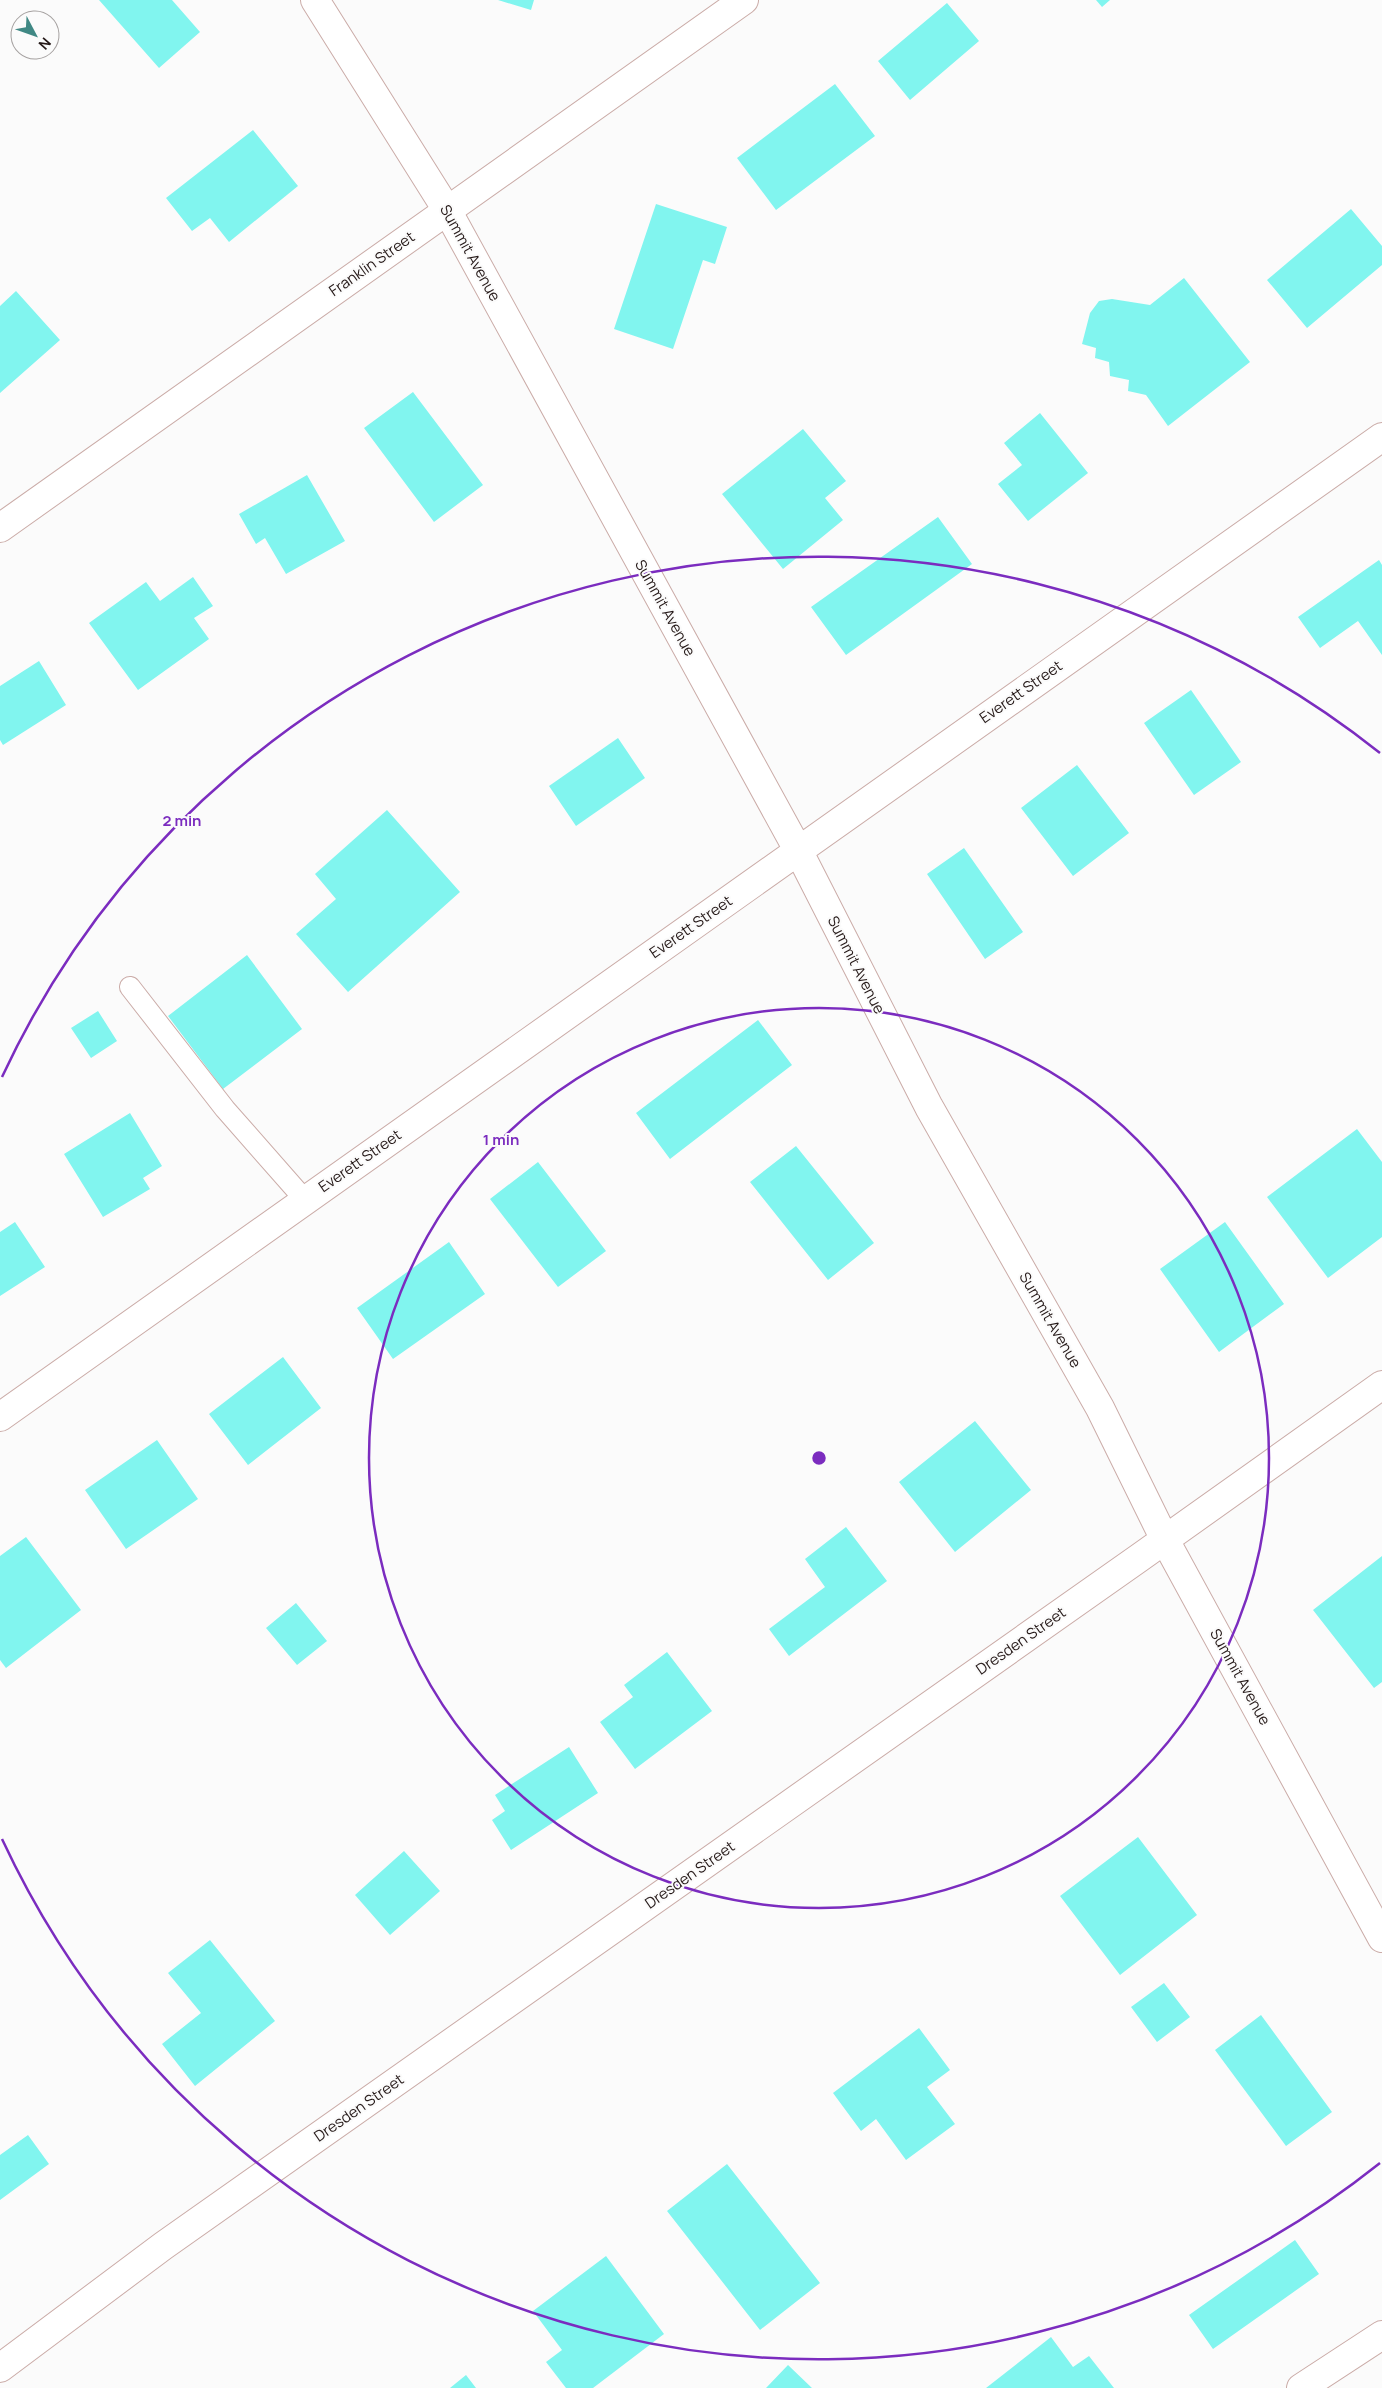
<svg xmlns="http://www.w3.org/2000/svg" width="1382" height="2388" font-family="Manrope,sans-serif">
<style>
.building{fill:#81f5ef}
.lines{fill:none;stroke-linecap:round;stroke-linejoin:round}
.lane-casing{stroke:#cbaca8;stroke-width:22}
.street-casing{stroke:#cbaca8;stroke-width:30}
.secondary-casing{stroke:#cbaca8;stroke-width:30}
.lane{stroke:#fff;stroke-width:20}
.street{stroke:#fff;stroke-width:28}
.secondary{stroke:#fff;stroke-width:28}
.ring{fill:none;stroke:#7b2cbf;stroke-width:2.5}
.labels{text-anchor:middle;stroke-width:4;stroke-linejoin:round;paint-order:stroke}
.street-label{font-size:15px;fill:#251918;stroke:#fbfbfb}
.centre{fill:#7b2cbf;stroke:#fbfbfb;stroke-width:2.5}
.ring-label{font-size:15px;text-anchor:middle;font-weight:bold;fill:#7b2cbf;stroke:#fbfbfb;stroke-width:4;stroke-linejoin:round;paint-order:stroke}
</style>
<rect width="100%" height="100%" fill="#fbfbfb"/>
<path class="building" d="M 99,0 L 172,0 L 200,32 L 159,68 Z
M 498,0 L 534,0 L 531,10 Z
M 1096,0 L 1110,0 L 1102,7 Z
M 947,3 L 979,41 L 910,100 L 878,61 Z
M 835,84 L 875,136 L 776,210 L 737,158 Z
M 253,130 L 298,186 L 229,242 L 210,218 L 192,231 L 166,198 Z
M 656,204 L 727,227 L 715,264 L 703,260 L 673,349 L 614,329 Z
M 1351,209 L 1382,246 L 1382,265 L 1307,328 L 1267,280 Z
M 1184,278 L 1250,362 L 1168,426 L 1146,395 L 1128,391 L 1129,380 L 1110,376 L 1109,362 L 1095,358 L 1096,348 L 1082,344 L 1090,313 L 1099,301 L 1112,299 L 1150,305 Z
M 16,291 L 60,340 L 0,393 L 0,306 Z
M 413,392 L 483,485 L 434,522 L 364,428 Z
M 1040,413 L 1088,473 L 1028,521 L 998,484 L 1022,465 L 1004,443 Z
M 803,429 L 846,481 L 825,498 L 843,520 L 783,569 L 722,494 Z
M 307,475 L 345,541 L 286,574 L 265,538 L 256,544 L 239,514 Z
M 938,517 L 972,564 L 846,655 L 811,607 Z
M 1379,560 L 1382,565 L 1382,655 L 1358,621 L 1320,648 L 1298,617 Z
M 193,577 L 213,606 L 194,618 L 209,639 L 138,690 L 89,623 L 146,582 L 160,601 Z
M 39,661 L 66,705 L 3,745 L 0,740 L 0,686 Z
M 1191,690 L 1241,762 L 1194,795 L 1144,723 Z
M 618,738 L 645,778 L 576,826 L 549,786 Z
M 1077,765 L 1129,833 L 1073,876 L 1021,808 Z
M 387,810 L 460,892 L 348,992 L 296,934 L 336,899 L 315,874 Z
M 964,848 L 1023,932 L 985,959 L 927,874 Z
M 247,955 L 302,1029 L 223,1089 L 168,1016 Z
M 98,1011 L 117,1041 L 91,1058 L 71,1028 Z
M 758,1020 L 792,1065 L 670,1159 L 636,1113 Z
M 130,1113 L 162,1166 L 143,1178 L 150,1189 L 103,1217 L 64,1154 Z
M 1357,1129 L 1382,1162 L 1382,1237 L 1328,1278 L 1267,1197 Z
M 796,1146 L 874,1243 L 828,1280 L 750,1182 Z
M 538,1162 L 606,1251 L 558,1287 L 490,1199 Z
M 15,1222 L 45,1267 L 0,1296 L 0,1232 Z
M 1225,1222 L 1284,1304 L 1219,1352 L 1160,1269 Z
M 449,1242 L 485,1294 L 393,1359 L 357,1308 Z
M 283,1357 L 321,1408 L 248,1465 L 209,1414 Z
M 975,1421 L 1031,1490 L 955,1552 L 899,1482 Z
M 157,1440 L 198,1499 L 126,1549 L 85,1490 Z
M 846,1527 L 887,1581 L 789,1656 L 769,1629 L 825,1587 L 805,1559 Z
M 26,1537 L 81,1610 L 6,1668 L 0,1660 L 0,1556 Z
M 1382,1556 L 1382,1682 L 1374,1688 L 1313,1610 Z
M 296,1603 L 327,1641 L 297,1665 L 266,1628 Z
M 667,1652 L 712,1711 L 635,1769 L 600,1722 L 633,1697 L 624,1685 Z
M 569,1747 L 598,1793 L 511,1850 L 492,1820 L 505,1811 L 495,1795 Z
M 1138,1837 L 1197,1915 L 1120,1975 L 1060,1896 Z
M 404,1851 L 440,1891 L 390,1935 L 355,1895 Z
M 210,1940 L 275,2021 L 195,2086 L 162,2044 L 201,2013 L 168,1973 Z
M 1164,1983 L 1190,2017 L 1157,2042 L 1131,2007 Z
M 1261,2015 L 1332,2112 L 1286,2146 L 1215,2050 Z
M 919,2028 L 950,2070 L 927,2087 L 955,2124 L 906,2160 L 876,2119 L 861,2131 L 833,2093 Z
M 28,2135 L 49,2164 L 0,2200 L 0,2155 Z
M 727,2164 L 820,2283 L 760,2330 L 667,2211 Z
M 1295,2240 L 1319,2274 L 1213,2349 L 1189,2315 Z
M 606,2256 L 664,2334 L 593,2388 L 566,2388 L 546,2362 L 562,2350 L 533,2311 Z
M 1051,2337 L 1073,2367 L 1089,2356 L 1114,2388 L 986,2388 Z
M 788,2365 L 812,2388 L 766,2388 Z
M 466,2375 L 476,2388 L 450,2388 Z"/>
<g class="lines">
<g class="lane-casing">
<path id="lane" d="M 130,987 L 225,1109 L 305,1200"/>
</g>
<g class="street-casing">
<path id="street" d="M 315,0 L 447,210 L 798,850 L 929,1107 L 1100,1408 L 1165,1540 L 1382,1938
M 0,1417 L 1382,437
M 0,2368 L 163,2246 L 1139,1558 L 1382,1385
M 1301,2388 L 1382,2335"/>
</g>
<g class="secondary-casing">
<path id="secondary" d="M 0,528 L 744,0"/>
</g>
<use href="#lane" class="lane"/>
<use href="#street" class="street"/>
<use href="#secondary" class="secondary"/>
</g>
<g class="ring">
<circle cx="819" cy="1458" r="450"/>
<path d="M1380 2163A901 901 0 0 1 2 1839M2 1077A901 901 0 0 1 1380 753"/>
</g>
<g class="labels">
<g class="street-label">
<text transform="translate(470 253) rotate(61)" y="5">Summit Avenue</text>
<text transform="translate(372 264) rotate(-35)" y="5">Franklin Street</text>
<text transform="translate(665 608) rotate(61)" y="5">Summit Avenue</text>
<text transform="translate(1021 692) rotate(-35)" y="5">Everett Street</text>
<text transform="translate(691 927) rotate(-35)" y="5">Everett Street</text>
<text transform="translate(856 965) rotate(63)" y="5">Summit Avenue</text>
<text transform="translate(360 1161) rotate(-35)" y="5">Everett Street</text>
<text transform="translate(1050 1320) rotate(60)" y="5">Summit Avenue</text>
<text transform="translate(1021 1641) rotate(-35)" y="5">Dresden Street</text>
<text transform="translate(1240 1677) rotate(61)" y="5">Summit Avenue</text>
<text transform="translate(690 1875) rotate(-35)" y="5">Dresden Street</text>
<text transform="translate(359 2108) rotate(-35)" y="5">Dresden Street</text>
</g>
</g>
<circle cx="819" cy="1458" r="8" class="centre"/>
<g class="ring-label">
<text x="182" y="826">2 min</text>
<text x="501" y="1145">1 min</text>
</g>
<g transform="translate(35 35) rotate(131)"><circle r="24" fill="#fbfbfb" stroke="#a5a1a0"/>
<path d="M0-4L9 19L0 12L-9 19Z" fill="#408884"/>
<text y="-8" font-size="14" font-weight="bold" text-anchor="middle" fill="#251918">N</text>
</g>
</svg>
